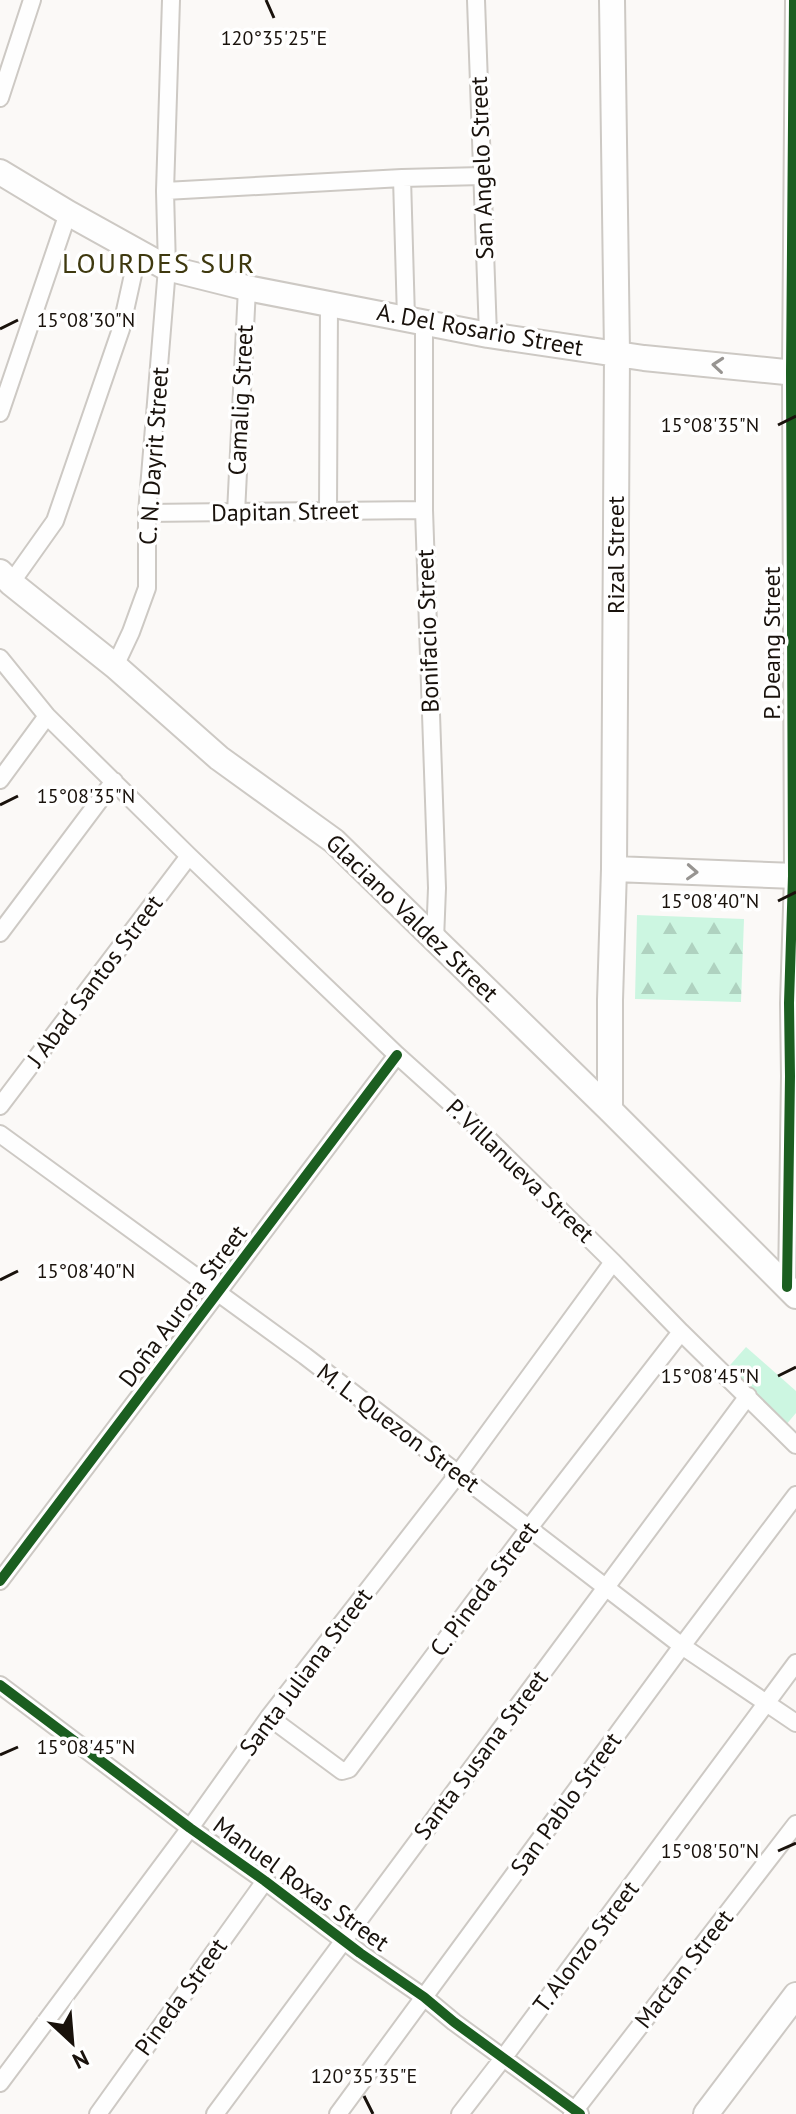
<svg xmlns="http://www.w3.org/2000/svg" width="796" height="2114" font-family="'PT Sans',sans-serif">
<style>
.grass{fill:#ccf6e1}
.forest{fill:url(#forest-firs)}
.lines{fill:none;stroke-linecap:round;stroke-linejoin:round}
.street-casing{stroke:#cdc9c4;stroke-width:20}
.secondary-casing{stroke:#cdc9c4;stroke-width:28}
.street{stroke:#fefefe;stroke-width:16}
.secondary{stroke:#fefefe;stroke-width:24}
.cycleway-casing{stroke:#fff;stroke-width:15}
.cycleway{stroke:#1b5e20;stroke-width:10}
.oneway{stroke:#979491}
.ticks{fill:none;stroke:#19120c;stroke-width:3}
.labels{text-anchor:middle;stroke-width:7;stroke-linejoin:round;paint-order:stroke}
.street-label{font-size:24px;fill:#19120c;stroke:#fff}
.quarter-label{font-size:28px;letter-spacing:2px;fill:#3f390f;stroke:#fff}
.ticks-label{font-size:20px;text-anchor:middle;fill:#19120c;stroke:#fff;stroke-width:7;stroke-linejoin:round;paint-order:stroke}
</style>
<defs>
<pattern id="forest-firs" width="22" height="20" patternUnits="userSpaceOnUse" patternTransform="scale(2)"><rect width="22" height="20" fill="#ccf6e1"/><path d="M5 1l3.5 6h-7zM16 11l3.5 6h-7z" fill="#afd2c0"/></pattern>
</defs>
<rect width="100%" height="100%" fill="#fbf9f7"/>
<path class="grass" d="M 746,1347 L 796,1391 L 796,1413 L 785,1426 L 724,1372 Z"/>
<path class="forest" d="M 637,915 L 744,919 L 741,1002 L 635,999 Z"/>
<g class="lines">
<g class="street-casing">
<path id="street" d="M 476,0 L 488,335
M 0,98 L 32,0
M 402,178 L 406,318
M 165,191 L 402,178 L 482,176
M 424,323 L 424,510 L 437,888 L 435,940
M 0,413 L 68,213
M 328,511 L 329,304
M 147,513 L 424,510
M 236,513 L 247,288
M 11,583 L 55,521 L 121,329 L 138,252
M 0,658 L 47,716 L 189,856 L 397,1055 L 467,1118 L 613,1262 L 681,1332 L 796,1445
M 115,666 L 131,632 L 147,588 L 147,513 L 167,268 L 165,191 L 171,0
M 0,780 L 47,716
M 0,933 L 114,781
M 0,1106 L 189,856
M 0,1134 L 305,1356 L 682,1646 L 796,1723
M 787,1287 L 790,1076 L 789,1003 L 793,876 L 791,372 L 794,0
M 0,1581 L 397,1055
M 0,1685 L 190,1828 L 265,1881 L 360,1953 L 424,1997 L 454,2022 L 580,2114
M 269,1717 L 342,1771 L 349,1769 L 529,1528 L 681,1332
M 0,2083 L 190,1828 L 269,1717 L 458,1474 L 613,1262
M 98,2114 L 265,1881
M 215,2114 L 748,1396
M 338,2114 L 682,1646 L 796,1495
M 460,2114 L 504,2057 L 796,1663
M 572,2114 L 796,1824"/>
</g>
<g class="secondary-casing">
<path id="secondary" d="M 0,172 L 68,213 L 167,268 L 247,288 L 488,335 L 644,358 L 796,373
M 0,572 L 11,583 L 115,666 L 219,758 L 334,841 L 610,1110 L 796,1296
M 614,869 L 796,876
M 610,1110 L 610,1000 L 614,869 L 617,353 L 612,0
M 706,2114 L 796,1995"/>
</g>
<use href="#street" class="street"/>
<use href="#secondary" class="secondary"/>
<g class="cycleway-casing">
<path id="cycleway" d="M 787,1287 L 790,1076 L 789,1003 L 793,876 L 791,372 L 794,0
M 0,1581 L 397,1055
M 0,1685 L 190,1828 L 265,1881 L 360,1953 L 424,1997 L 454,2022 L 580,2114"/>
</g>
<use href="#cycleway" class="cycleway"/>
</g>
<defs><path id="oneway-chevron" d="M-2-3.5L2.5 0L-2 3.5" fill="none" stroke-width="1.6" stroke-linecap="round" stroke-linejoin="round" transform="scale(2)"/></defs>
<g class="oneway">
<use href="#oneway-chevron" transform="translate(718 365) rotate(-175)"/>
<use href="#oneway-chevron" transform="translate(692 872) rotate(3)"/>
</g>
<path class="ticks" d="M 266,0 L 274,18M 0,329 L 18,320M 778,425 L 796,416M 0,805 L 18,796M 778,901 L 796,892M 0,1280 L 18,1271M 778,1376 L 796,1367M 0,1755 L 18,1747M 778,1851 L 796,1843M 364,2096 L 373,2114"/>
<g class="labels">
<g class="street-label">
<text transform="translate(482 168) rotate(-92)" y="8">San Angelo Street</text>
<text transform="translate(480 330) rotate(10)" y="8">A. Del Rosario Street</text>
<text transform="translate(241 400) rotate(-87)" y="8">Camalig Street</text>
<text transform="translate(154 456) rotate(-86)" y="8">C. N. Dayrit Street</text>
<text transform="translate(285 512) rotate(-1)" y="8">Dapitan Street</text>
<text transform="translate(616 555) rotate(-90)" y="8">Rizal Street</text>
<text transform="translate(428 631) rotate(-92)" y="8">Bonifacio Street</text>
<text transform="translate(772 643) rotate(-90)" y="8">P. Deang Street</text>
<text transform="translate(412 918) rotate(44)" y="8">Glaciano Valdez Street</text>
<text transform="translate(95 981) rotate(-53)" y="8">J Abad Santos Street</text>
<text transform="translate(520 1171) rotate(44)" y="8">P. Villanueva Street</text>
<text transform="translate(183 1306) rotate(-53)" y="8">Doña Aurora Street</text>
<text transform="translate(398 1428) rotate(37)" y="8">M. L. Quezon Street</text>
<text transform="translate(484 1589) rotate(-53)" y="8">C. Pineda Street</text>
<text transform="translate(306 1672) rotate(-53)" y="8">Santa Juliana Street</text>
<text transform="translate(481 1755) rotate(-53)" y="8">Santa Susana Street</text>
<text transform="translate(566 1804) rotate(-54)" y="8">San Pablo Street</text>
<text transform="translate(301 1884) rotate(36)" y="8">Manuel Roxas Street</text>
<text transform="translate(586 1947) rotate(-53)" y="8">T. Alonzo Street</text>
<text transform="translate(684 1969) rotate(-52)" y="8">Mactan Street</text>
<text transform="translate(181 1997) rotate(-54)" y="8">Pineda Street</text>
</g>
<g class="quarter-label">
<text x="159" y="273">LOURDES SUR</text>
</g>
</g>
<g class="ticks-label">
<text x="274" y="45">120°35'25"E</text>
<text x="86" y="327">15°08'30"N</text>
<text x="710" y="432">15°08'35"N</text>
<text x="86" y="803">15°08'35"N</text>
<text x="710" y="908">15°08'40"N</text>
<text x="86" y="1278">15°08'40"N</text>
<text x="710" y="1383">15°08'45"N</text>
<text x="86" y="1754">15°08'45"N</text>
<text x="710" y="1858">15°08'50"N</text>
<text x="364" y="2083">120°35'35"E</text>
</g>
<g transform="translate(72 2042) rotate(154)" stroke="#ffffff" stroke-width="6" paint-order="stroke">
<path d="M0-6L14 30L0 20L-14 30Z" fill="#19120c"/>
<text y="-12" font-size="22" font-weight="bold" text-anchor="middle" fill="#19120c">N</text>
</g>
</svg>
